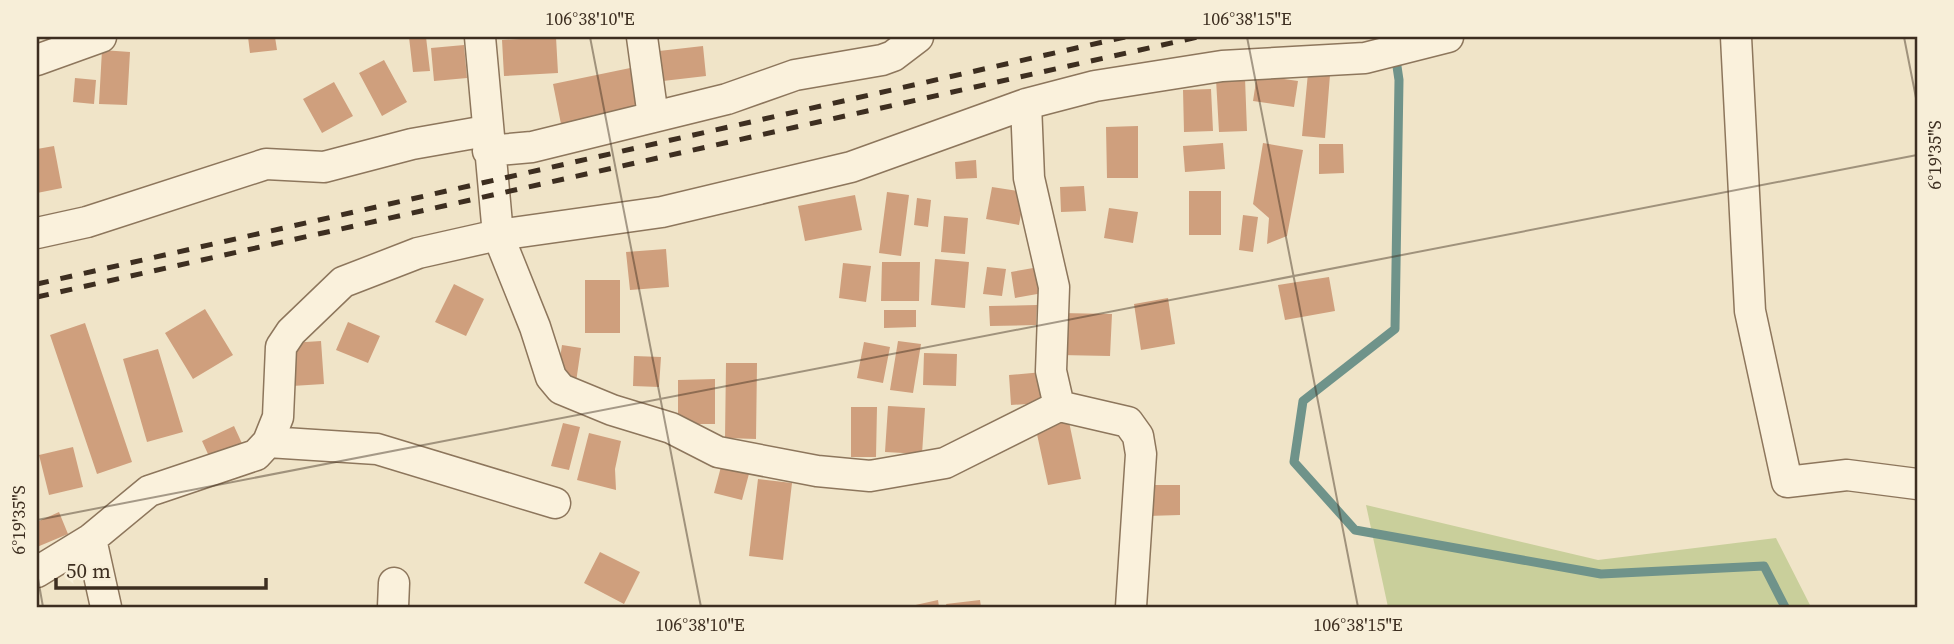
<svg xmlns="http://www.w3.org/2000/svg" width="1954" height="644" font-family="'Source Serif 4',serif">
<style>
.green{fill:#c9cf9b}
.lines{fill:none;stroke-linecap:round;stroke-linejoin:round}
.stream{stroke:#6f938a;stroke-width:9}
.building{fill:#cf9f7d}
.street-casing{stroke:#8d765c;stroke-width:33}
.street{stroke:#faf1dc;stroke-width:30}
.rail{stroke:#3d2e20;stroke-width:5;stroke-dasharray:12 12;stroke-linecap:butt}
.ticks{fill:none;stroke:#3d2e20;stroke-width:2;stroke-opacity:0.45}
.neatline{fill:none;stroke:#3d2e20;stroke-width:2.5}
.ticks-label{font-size:18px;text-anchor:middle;fill:#3d2e20}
</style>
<rect width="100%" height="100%" fill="#f0e4c8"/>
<path class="green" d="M 1366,505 L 1598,560 L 1776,538 L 1811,607 L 1388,607 Z"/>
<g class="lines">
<path class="stream" d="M 1395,53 L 1399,80 L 1395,329 L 1303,401 L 1294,462 L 1355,530 L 1601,574 L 1764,566 L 1785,607"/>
</g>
<path class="building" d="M 248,37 L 275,37 L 277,50 L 250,53 Z
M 409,37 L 426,37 L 430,71 L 413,72 Z
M 556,37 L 558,73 L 504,76 L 502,40 Z
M 464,45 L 467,78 L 434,81 L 431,48 Z
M 703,46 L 706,76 L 663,81 L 659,51 Z
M 102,50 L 130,52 L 127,105 L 99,104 Z
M 384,60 L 407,102 L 382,116 L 359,73 Z
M 635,67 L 644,107 L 561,124 L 553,84 Z
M 1308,73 L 1330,75 L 1325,138 L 1302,136 Z
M 1257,75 L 1298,81 L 1294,107 L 1253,101 Z
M 75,78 L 96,80 L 94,104 L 73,102 Z
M 1245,78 L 1247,131 L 1219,132 L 1216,79 Z
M 334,82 L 353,116 L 322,133 L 303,99 Z
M 1211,89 L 1213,131 L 1184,132 L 1183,90 Z
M 1138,126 L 1138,178 L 1107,178 L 1106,127 Z
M 1223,143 L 1225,169 L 1185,172 L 1183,146 Z
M 1263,143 L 1303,150 L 1287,236 L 1267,244 L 1269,218 L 1253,204 Z
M 1319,144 L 1343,144 L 1344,173 L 1319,174 Z
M 54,146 L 62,188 L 37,193 L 37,149 Z
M 976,160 L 977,178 L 956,179 L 955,162 Z
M 1084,186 L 1086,211 L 1061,212 L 1060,187 Z
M 992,187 L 1025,192 L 1019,225 L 986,219 Z
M 1189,191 L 1221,191 L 1221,235 L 1189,235 Z
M 887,192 L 909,195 L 901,256 L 879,253 Z
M 855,195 L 862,230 L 805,241 L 798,206 Z
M 917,198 L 931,200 L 928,227 L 914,225 Z
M 1109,208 L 1138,212 L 1133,243 L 1104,238 Z
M 1243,215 L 1258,217 L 1253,252 L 1239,250 Z
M 944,216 L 968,218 L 965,254 L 941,252 Z
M 666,249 L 669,287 L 630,290 L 626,252 Z
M 935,259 L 969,262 L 965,308 L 931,305 Z
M 882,262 L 920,262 L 919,301 L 881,301 Z
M 843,263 L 871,266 L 866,302 L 839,298 Z
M 987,267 L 1006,269 L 1002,296 L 983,294 Z
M 1039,267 L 1043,293 L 1015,298 L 1011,272 Z
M 1329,277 L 1335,311 L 1285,320 L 1278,285 Z
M 585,280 L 620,280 L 620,333 L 585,333 Z
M 454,284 L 484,299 L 466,336 L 435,322 Z
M 1168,298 L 1175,344 L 1141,350 L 1134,304 Z
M 1037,305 L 1036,325 L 990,326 L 989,306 Z
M 205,309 L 233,355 L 193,379 L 165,333 Z
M 884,310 L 916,310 L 916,327 L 884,328 Z
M 1061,313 L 1112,314 L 1110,356 L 1060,355 Z
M 348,322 L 380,336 L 368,363 L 336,350 Z
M 85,323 L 132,462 L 97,474 L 50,335 Z
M 321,341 L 324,384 L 292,386 L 290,343 Z
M 898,341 L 921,344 L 913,393 L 890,390 Z
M 864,342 L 890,347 L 883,383 L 857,378 Z
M 562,345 L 581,348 L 576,382 L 557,379 Z
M 158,349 L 183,432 L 147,442 L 123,359 Z
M 924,353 L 957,354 L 956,386 L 923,385 Z
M 634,356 L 661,357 L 659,387 L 633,386 Z
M 726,363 L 757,363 L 756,439 L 725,438 Z
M 1043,372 L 1044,403 L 1011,405 L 1009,375 Z
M 715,379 L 715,424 L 678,424 L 678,380 Z
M 888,406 L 925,408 L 922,454 L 885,452 Z
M 851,407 L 877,407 L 876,457 L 851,457 Z
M 1068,417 L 1081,479 L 1048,485 L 1035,425 Z
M 563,423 L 580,427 L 569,470 L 551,466 Z
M 234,426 L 245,450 L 213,465 L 202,441 Z
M 589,433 L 621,441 L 615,469 L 616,490 L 577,480 Z
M 73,447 L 83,487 L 49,495 L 39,455 Z
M 722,463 L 750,470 L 742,500 L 714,493 Z
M 758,479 L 792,483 L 783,560 L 749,556 Z
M 1146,485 L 1180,485 L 1180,515 L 1147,516 Z
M 59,512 L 68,534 L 37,547 L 37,522 Z
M 600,552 L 640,572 L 624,604 L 584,583 Z
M 938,600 L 939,607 L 911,607 L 911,606 Z
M 980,600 L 981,607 L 947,607 L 946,604 Z"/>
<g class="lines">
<g class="street-casing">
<path id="street" d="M 480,37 L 498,235 L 535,327 L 551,377 L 561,389 L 612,410 L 671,428 L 718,452 L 817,471 L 870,476 L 945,463 L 1059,406 L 1051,371 L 1054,287 L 1029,178 L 1026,104
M 642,37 L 653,117
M 1736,37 L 1750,311 L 1787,482 L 1847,475 L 1917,484
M 37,60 L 101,37
M 488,151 L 532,147 L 727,99 L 795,75 L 882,60 L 893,56 L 918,37
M 37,233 L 87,222 L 266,164 L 324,167 L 412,144 L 486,131
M 1059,406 L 1128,422 L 1138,436 L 1141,454 L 1131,607
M 268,442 L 377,449 L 555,503
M 91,539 L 106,607
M 37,572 L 91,539 L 149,491 L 256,455 L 268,442 L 278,417 L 281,347 L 291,332 L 343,282 L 418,253 L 498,235 L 662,212 L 851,167 L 1026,104 L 1095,86 L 1222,66 L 1365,58 L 1448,37
M 393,607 L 394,583"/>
</g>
<use href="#street" class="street"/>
<path class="rail" d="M 37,284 L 1125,37
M 37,297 L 1198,37"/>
</g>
<path class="ticks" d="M 590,37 L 701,607M 1247,37 L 1358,607M 1904,37 L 1917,103M 37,520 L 1917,155M 37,573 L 43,607"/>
<rect width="1954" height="644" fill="none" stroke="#f7eed8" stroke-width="77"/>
<path d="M56 578v10h210v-10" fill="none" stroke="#3d2e20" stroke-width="3.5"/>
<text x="66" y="578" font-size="21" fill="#3d2e20" stroke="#f7eed8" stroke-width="5" paint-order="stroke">50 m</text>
<rect x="38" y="38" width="1878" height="568" class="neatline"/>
<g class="ticks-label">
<text x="590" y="25">106°38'10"E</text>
<text x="1247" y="25">106°38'15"E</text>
<text transform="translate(1935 155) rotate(-90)" y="6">6°19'35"S</text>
<text transform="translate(19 520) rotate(-90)" y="6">6°19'35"S</text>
<text x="700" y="631">106°38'10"E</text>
<text x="1358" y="631">106°38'15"E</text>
</g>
</svg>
